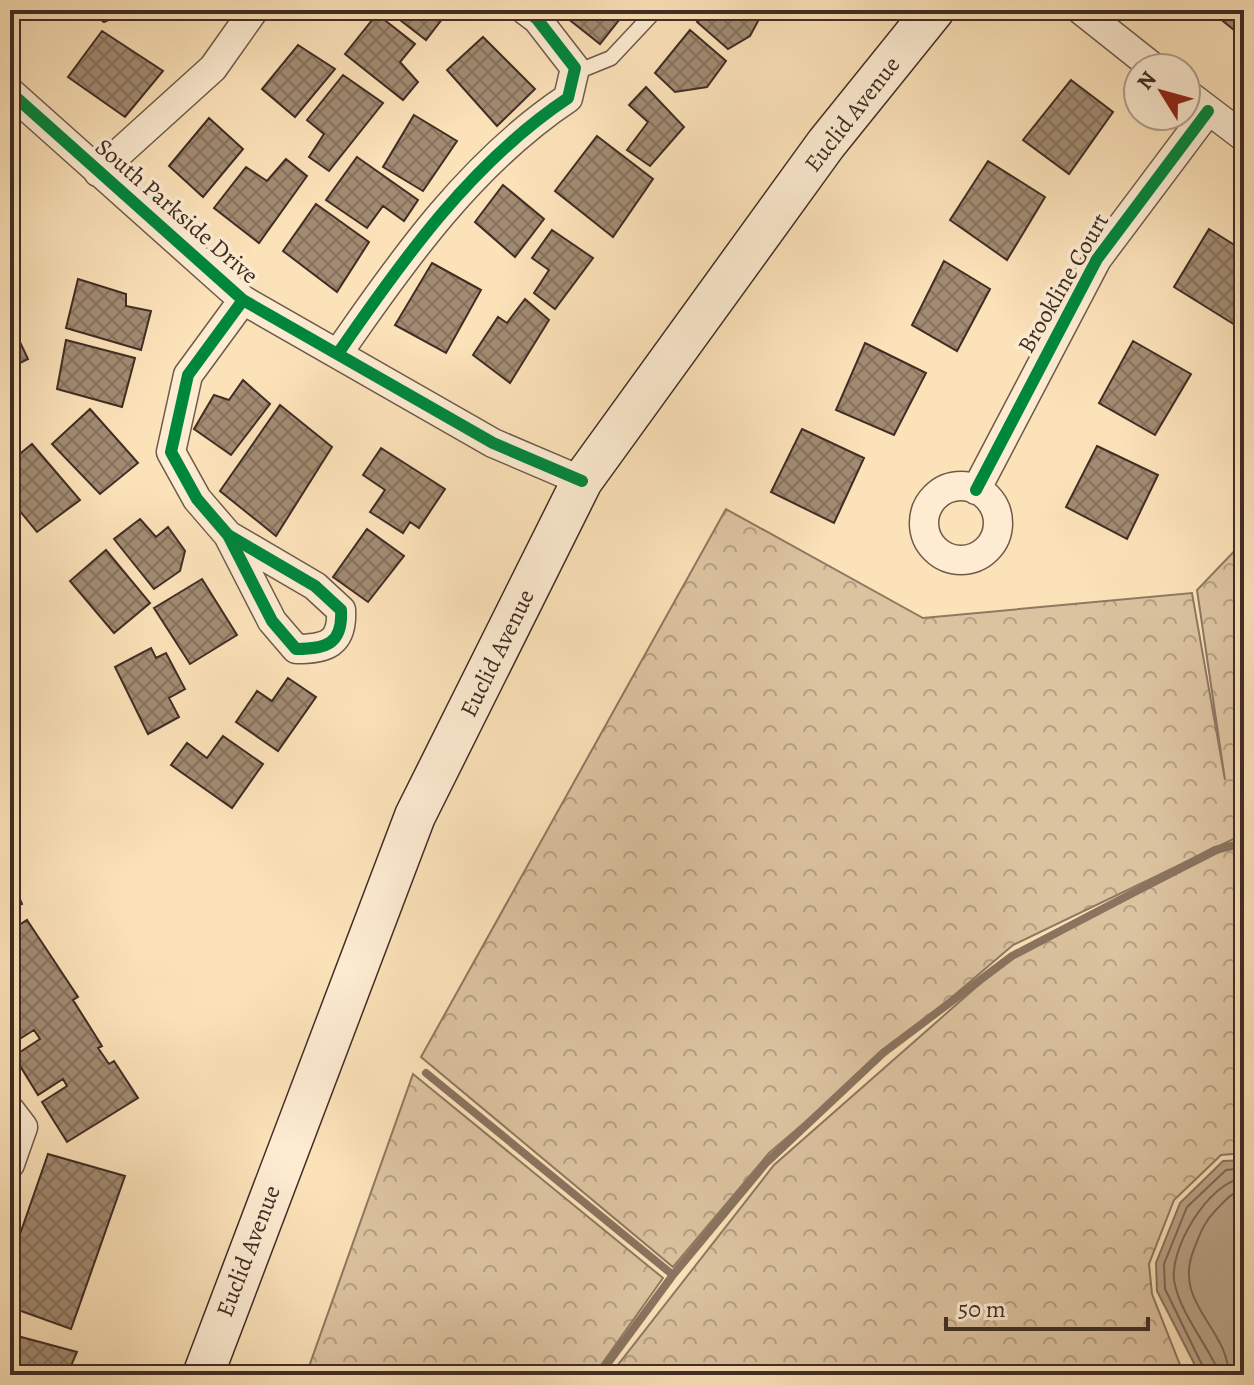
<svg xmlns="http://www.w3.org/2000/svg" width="1254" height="1385" font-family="Alegreya,serif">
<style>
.forest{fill:url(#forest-crowns);stroke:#8e7862;stroke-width:2}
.water{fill:#bca487;stroke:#8a7460;stroke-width:2}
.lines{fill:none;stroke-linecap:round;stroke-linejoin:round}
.shore{stroke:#7e6856;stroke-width:2}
.stream{stroke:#8a7460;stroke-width:8}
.building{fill:url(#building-cross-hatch);stroke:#402d25;stroke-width:2}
.lane-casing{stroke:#6f5a4a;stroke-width:17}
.street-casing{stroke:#6f5a4a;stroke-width:31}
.secondary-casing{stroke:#402d25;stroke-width:43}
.lane{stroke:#fdecd2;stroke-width:14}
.street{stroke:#fdecd2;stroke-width:28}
.secondary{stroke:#fdecd2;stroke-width:40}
.cycleway-casing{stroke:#fdecd2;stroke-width:17}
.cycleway{stroke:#00873e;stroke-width:12}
.labels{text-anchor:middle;stroke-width:7;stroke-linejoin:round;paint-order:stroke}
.street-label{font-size:24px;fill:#402d25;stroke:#fdecd2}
</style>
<defs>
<pattern id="forest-crowns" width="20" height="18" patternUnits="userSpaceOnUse" patternTransform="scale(2)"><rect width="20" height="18" fill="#dcc3a0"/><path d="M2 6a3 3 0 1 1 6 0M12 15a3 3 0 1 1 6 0" fill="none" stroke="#b49f82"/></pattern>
<pattern id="building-cross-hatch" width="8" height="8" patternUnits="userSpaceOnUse" patternTransform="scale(2)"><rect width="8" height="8" fill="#a28b72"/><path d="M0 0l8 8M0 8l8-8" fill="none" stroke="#85725d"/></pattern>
</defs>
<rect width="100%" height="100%" fill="#fce2b9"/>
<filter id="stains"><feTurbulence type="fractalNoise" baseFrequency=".0025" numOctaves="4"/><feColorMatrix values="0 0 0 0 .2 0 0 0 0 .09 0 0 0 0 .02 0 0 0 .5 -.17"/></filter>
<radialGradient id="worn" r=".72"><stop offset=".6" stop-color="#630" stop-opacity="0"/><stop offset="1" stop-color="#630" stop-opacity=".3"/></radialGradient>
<path class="forest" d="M 726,509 L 923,618 L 1192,593 L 1225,780 L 1197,590 L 1244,541 L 1244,834 L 1013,945 L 769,1153 L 673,1267 L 421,1057 Z
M 1244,843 L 1244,1153 L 1221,1155 L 1174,1200 L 1149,1264 L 1152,1294 L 1184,1375 L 610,1375 L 774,1165 L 1007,960 L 1231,846 Z
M 413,1074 L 663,1278 L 594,1375 L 306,1375 Z"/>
<path class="water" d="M 1244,1160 L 1244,1375 L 1200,1375 L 1157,1291 L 1156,1263 L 1180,1203 L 1223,1161 Z"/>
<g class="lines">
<path class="shore" d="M 1207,1375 L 1165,1289 L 1164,1264 L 1187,1207 L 1226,1170 L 1244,1168
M 1217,1375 L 1215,1364 C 1203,1340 1181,1312 1175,1285 C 1166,1252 1209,1181 1244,1178
M 1229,1375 C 1227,1326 1172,1303 1194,1249 C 1200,1234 1204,1222 1215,1211 C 1223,1203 1232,1191 1244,1190"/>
<path class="stream" d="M 426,1073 L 673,1275
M 599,1375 L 673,1275 L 766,1163 L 883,1053 L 1012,956 L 1215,850 L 1244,843"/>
</g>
<path class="building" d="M 88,10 L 130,10 L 104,22 Z
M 387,10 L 449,10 L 426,40 Z
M 557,10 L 627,10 L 600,44 Z
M 708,10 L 764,10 L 750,36 L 728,49 L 697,22 Z
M 1209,10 L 1244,10 L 1244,38 Z
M 377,14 L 415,44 L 400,62 L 418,82 L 403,100 L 345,54 Z
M 690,30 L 726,61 L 707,87 L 675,92 L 655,73 Z
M 102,31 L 163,71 L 125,117 L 68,77 Z
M 483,37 L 535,89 L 497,126 L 447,70 Z
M 298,45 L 335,69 L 295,117 L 262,89 Z
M 343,75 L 383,103 L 329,171 L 309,157 L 324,134 L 307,120 Z
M 1071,80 L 1113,112 L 1069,174 L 1023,140 Z
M 646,87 L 684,127 L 650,166 L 627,150 L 648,122 L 629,105 Z
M 414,115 L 457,141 L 423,191 L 383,167 Z
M 209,118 L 243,149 L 203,197 L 169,166 Z
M 597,136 L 653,179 L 613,237 L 555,191 Z
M 357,157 L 418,200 L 404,221 L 383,206 L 367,228 L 326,200 Z
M 286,159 L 307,176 L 259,243 L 214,208 L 246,167 L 267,181 Z
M 988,161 L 1045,197 L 1007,260 L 950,220 Z
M 503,185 L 544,219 L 515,257 L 475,222 Z
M 316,204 L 369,242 L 337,292 L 283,251 Z
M 1209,229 L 1244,251 L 1244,311 L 1235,325 L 1174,287 Z
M 552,230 L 593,258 L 555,309 L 534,293 L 549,270 L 532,258 Z
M 944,261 L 990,289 L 957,351 L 912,325 Z
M 432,263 L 481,290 L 446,353 L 395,325 Z
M 78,279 L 126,294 L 126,306 L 151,311 L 141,350 L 66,328 Z
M 525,299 L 549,320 L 510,383 L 473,355 L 498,317 L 507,323 Z
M 10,321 L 28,359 L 10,368 Z
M 66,340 L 135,358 L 122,407 L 57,389 Z
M 1133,341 L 1191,374 L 1155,435 L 1099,403 Z
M 865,343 L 926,373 L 894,435 L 836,410 Z
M 243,380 L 270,404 L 231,455 L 194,429 L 214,395 L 229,400 Z
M 280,405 L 332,447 L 276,536 L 220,491 Z
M 90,409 L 138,463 L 100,494 L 52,444 Z
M 802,429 L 864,458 L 834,523 L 771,492 Z
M 32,444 L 80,500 L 37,532 L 10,499 L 10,462 Z
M 1097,446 L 1158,475 L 1127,539 L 1066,507 Z
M 381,448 L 445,489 L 419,528 L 410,522 L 403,533 L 370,512 L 385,490 L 363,475 Z
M 140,519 L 156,537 L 168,527 L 185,551 L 180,571 L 154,589 L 114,539 Z
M 367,529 L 404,556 L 368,602 L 333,577 Z
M 106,550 L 150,603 L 114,633 L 70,581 Z
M 202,579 L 237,635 L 190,664 L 154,608 Z
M 151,648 L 156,658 L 166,653 L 185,689 L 169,698 L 179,717 L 148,734 L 115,667 Z
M 288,678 L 316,697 L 278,751 L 236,722 L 257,691 L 272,701 Z
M 223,736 L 263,764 L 232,808 L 171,765 L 187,743 L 207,758 Z
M 10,876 L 22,904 L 10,909 Z
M 27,920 L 78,997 L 73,1000 L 102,1046 L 98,1048 L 109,1064 L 114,1061 L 138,1098 L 67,1142 L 42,1102 L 67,1086 L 63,1079 L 38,1095 L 14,1056 L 40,1039 L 34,1030 L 10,1045 L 10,1005 L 17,1000 L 10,993 L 10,931 Z
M 48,1154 L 125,1176 L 71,1329 L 10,1307 L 10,1263 Z
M 10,1334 L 77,1352 L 67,1375 L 10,1375 Z"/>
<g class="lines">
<g class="lane-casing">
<path id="lane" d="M 574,73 L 611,58 L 656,10"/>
</g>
<g class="street-casing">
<path id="street" d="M 1081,10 L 1154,68
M 10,92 L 243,300 L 493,443 L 582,481
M 1186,93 L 1244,137
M 98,172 L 213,68 L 254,10
M 339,352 C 403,259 472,162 568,98 L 575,68 L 537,19 L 525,10
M924 523a37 37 0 1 1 74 0a37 37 0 1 1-74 0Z
M 976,490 L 1097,259 L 1208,111
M 228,535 L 272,621 L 296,649 C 326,649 343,644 341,610 L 315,586 L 228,535 L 197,499 L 171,452 L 188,375 L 243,300
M 10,1110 L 23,1127 L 10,1164"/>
</g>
<g class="secondary-casing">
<path id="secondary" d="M 203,1375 L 415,816 L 582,481 L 826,144 L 934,10"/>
</g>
<use href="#lane" class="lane"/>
<use href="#street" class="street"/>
<use href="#secondary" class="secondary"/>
<g class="cycleway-casing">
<path id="cycleway" d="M 10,92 L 243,300 L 493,443 L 582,481
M 339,352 C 403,259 472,162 568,98 L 575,68 L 537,19 L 525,10
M 976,490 L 1097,259 L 1208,111
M 228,535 L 272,621 L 296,649 C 326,649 343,644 341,610 L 315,586 L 228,535 L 197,499 L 171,452 L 188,375 L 243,300"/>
</g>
<use href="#cycleway" class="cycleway"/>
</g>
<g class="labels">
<g class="street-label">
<text transform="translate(852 114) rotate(-52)" y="8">Euclid Avenue</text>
<text transform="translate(177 211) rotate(41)" y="8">South Parkside Drive</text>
<text transform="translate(1063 283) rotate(-60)" y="8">Brookline Court</text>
<text transform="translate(497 653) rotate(-64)" y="8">Euclid Avenue</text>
<text transform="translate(248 1251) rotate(-69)" y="8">Euclid Avenue</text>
</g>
</g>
<rect width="1254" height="1385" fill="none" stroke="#fce2b9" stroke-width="40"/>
<rect x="12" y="12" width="1230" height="1361" fill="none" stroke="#402d25" stroke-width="4"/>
<rect x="20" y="20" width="1214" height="1345" fill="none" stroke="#402d25" stroke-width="2"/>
<g transform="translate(1162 92) rotate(307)"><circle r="38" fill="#fdecd2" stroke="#b1a08d" stroke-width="2"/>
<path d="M0-6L14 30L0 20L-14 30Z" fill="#8f2418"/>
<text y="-12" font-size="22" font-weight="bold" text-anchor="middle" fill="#402d25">N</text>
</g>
<path d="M946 1317v12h202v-12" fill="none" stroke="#402d25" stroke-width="4"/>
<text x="958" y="1317" font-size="24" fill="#402d25" stroke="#fdecd2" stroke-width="6" paint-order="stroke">50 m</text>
<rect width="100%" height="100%" filter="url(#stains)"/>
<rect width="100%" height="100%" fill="url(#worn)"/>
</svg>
